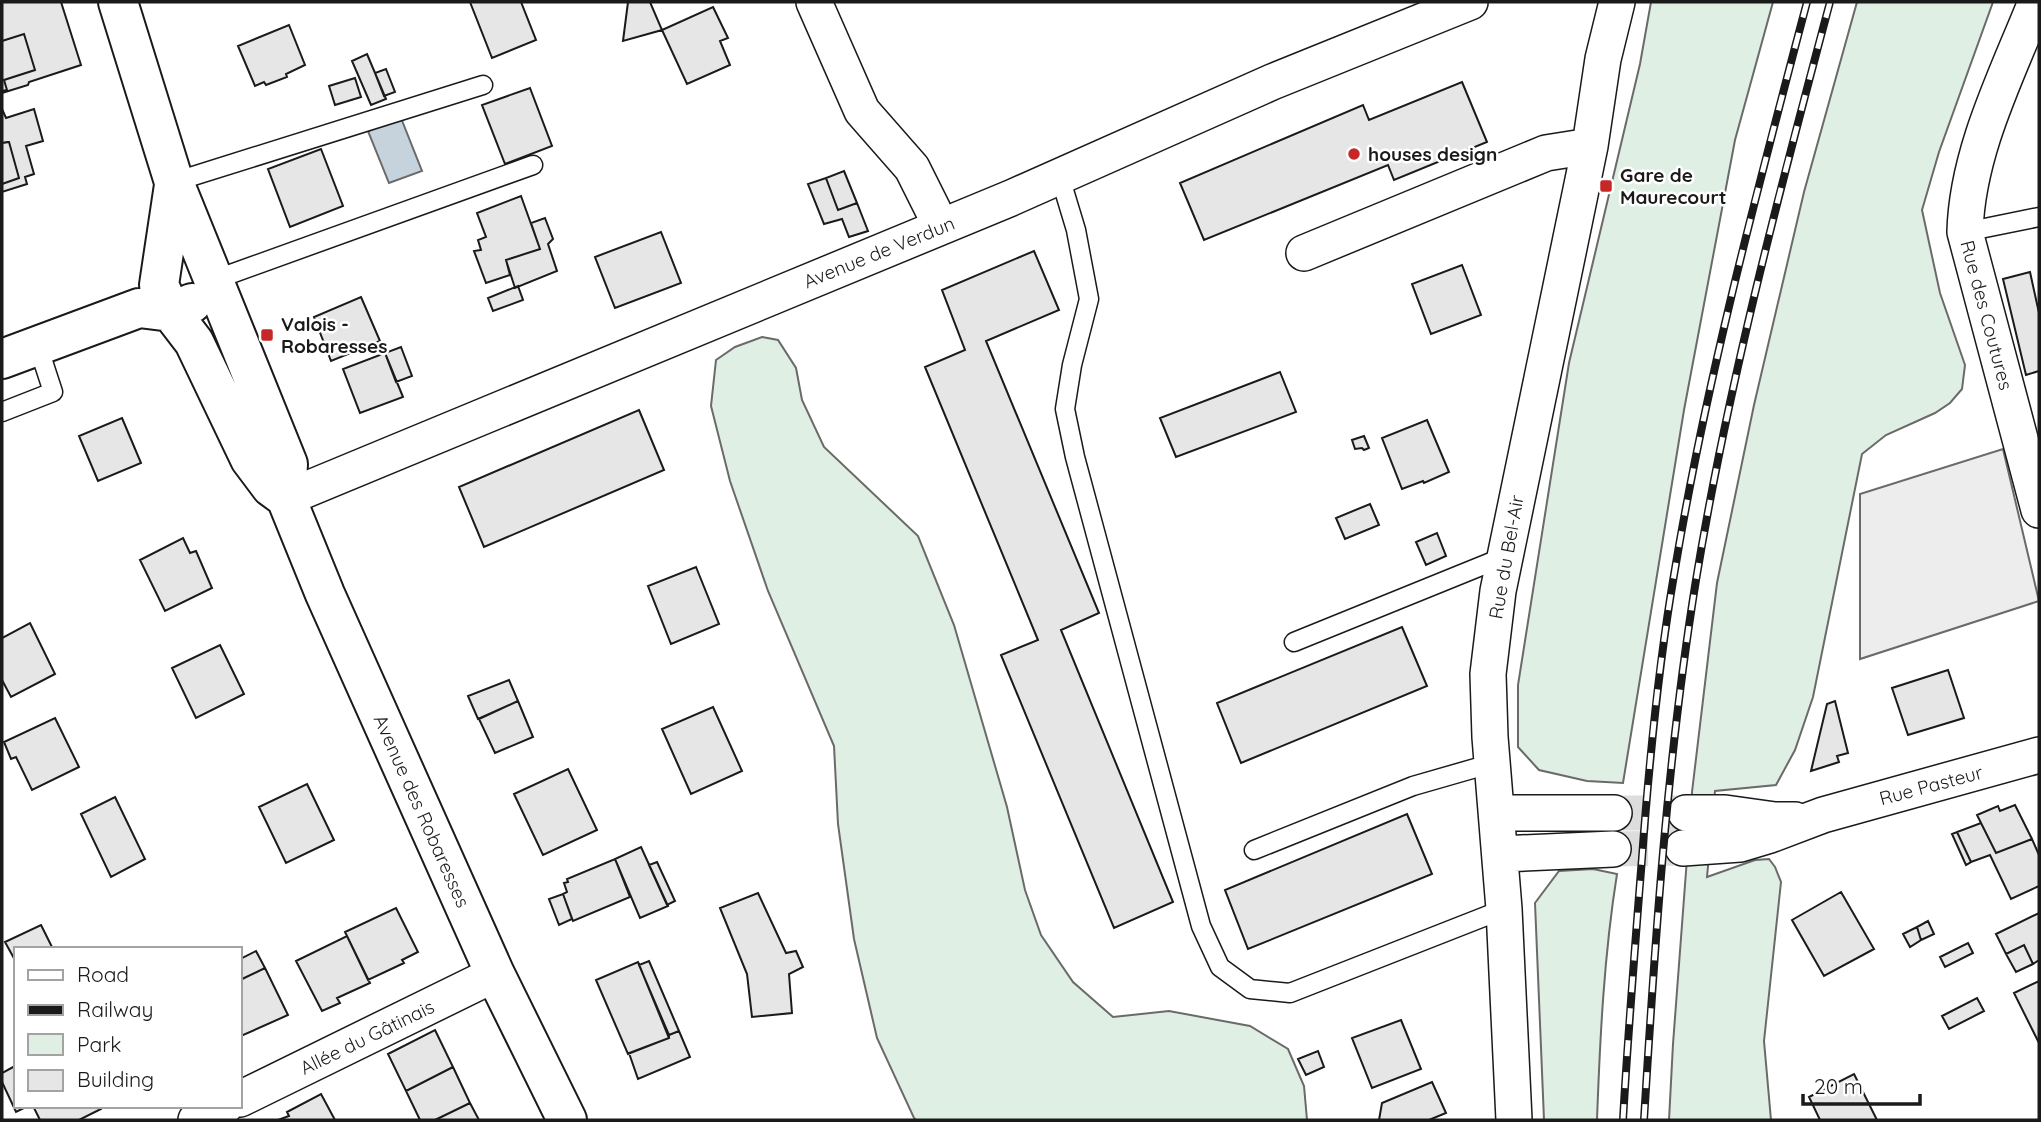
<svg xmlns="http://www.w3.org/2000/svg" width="2041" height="1122" font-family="Quicksand,sans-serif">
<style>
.green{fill:#e0efe3;stroke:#6a6a6a;stroke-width:2}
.parking{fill:#ededed;stroke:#6a6a6a;stroke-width:2}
.water{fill:#c6d2dc;stroke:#6a6a6a;stroke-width:2}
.building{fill:#e6e6e6;stroke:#1a1a1a;stroke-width:2}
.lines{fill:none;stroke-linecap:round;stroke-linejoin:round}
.street-tunnel{stroke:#ddd;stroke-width:35;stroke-dasharray:35 18;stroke-linecap:butt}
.lane-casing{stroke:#1a1a1a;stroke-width:21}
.street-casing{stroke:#1a1a1a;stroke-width:38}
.secondary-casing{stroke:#1a1a1a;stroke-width:42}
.lane{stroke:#fff;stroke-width:18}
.street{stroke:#fff;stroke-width:35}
.secondary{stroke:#fff;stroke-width:38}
.rail-casing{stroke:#1a1a1a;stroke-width:8}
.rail{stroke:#fff;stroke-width:5;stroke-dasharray:16;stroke-linecap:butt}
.poi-dot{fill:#c62828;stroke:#fff;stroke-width:2.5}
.labels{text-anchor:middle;stroke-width:5;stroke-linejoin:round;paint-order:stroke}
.poi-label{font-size:19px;font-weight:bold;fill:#1a1a1a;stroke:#fff;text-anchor:start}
.street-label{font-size:19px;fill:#1a1a1a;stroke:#fff}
</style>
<rect width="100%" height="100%" fill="#fff"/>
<path class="green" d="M 1651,2 L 1773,2 L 1735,140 L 1684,410 L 1623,783 L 1587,781 L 1539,770 L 1518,747 L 1518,685 L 1569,363 L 1640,64 Z
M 1857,2 L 1993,2 L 1939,152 L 1922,210 L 1940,293 L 1965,365 L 1962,389 L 1950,403 L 1935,413 L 1886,435 L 1862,454 L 1813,697 L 1795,750 L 1776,785 L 1715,791 L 1707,877 L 1755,860 L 1769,859 L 1775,867 L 1781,882 L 1764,1041 L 1771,1120 L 1669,1120 L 1673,1044 L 1692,792 L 1717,583 L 1754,405 L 1804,192 Z
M 762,337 L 778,340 L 796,368 L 802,400 L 824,447 L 918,536 L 954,625 L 1007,807 L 1025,890 L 1041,935 L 1073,982 L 1113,1017 L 1169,1011 L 1250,1026 L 1288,1049 L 1304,1086 L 1307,1120 L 916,1120 L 914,1118 L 877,1038 L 854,939 L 838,824 L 834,746 L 768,591 L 730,481 L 711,406 L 716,360 L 735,347 Z
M 1593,869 L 1617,874 C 1604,955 1600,1038 1597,1120 L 1544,1120 L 1535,903 L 1559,871 Z"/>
<path class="parking" d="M 2003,449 L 2039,601 L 1860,659 L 1860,494 Z"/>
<path class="water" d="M 401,118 L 422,171 L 389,183 L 368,131 Z"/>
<path class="building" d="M 2,2 L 61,2 L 81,65 L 29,82 L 28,85 L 2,93 L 7,90 L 4,80 L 35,70 L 24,34 L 2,41 Z
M 470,2 L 521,2 L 536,40 L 492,58 Z
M 628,2 L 650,2 L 662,30 L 623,41 Z
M 713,7 L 728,38 L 720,41 L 730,65 L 687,84 L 662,30 Z
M 289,25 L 305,65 L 286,74 L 287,77 L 266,85 L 264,82 L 255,86 L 238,46 Z
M 24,34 L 35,70 L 4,80 L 7,90 L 2,91 L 2,41 Z
M 367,54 L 386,99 L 371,105 L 352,61 Z
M 386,69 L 395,92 L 384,96 L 375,73 Z
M 355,78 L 361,97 L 335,105 L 329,86 Z
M 1462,82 L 1487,142 L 1394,180 L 1388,165 L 1204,240 L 1180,183 L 1363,105 L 1369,120 Z
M 530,88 L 552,146 L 505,164 L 482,105 Z
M 2,109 L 6,118 L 34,109 L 43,141 L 26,146 L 34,174 L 25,177 L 27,184 L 2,192 L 2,184 L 19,178 L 9,142 L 2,143 Z
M 7,142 L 9,142 L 19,178 L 2,184 L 2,143 Z
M 321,149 L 343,206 L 290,227 L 268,169 Z
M 844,171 L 857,203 L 838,210 L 826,178 Z
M 826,178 L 838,210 L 857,203 L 868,231 L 849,237 L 842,219 L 824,224 L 808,184 Z
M 521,196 L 540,249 L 506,260 L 510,275 L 486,283 L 474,251 L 481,250 L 478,240 L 486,237 L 477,213 Z
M 545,218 L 553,239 L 548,244 L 557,271 L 515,288 L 506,260 L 540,249 L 531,223 Z
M 661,232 L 681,283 L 615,308 L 595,257 Z
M 1034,251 L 1059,310 L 986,341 L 1099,613 L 1061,630 L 1173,902 L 1114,928 L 1001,655 L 1038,640 L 925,367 L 965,350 L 942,290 Z
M 1462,265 L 1481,315 L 1431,334 L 1412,284 Z
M 2030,272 L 2039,313 L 2039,371 L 2026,375 L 2003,279 Z
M 518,286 L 523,300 L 493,311 L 488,298 Z
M 361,297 L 380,341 L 331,361 L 314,317 Z
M 401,347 L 412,376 L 396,382 L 385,353 Z
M 385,353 L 403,397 L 360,413 L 343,369 Z
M 1280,372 L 1296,412 L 1176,457 L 1160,418 Z
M 639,410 L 664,470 L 484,547 L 459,487 Z
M 122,418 L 141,463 L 98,481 L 79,436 Z
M 1427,420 L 1449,472 L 1424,483 L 1423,481 L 1402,489 L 1382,438 Z
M 1364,436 L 1369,448 L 1364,450 L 1362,448 L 1355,449 L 1352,440 Z
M 1370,504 L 1379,525 L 1345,539 L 1336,518 Z
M 1437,533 L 1446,556 L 1426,565 L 1416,542 Z
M 183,538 L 190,553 L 196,551 L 212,588 L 165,611 L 140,560 Z
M 696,567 L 719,624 L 671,644 L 648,586 Z
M 30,623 L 55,674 L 11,697 L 2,680 L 2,638 Z
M 1402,627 L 1427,686 L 1241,763 L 1217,703 Z
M 220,645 L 244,694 L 196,718 L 172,668 Z
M 1948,670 L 1964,718 L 1908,735 L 1892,688 Z
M 509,680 L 518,701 L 478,719 L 468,696 Z
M 518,701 L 533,737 L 495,753 L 479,719 Z
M 1835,701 L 1848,753 L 1837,756 L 1839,762 L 1811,771 L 1827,704 Z
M 713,707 L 742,771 L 691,794 L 662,729 Z
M 55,718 L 79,767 L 32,790 L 16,757 L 11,759 L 4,742 Z
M 568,769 L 597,830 L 543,855 L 514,794 Z
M 307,784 L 334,840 L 286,863 L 259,807 Z
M 115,797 L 145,859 L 111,877 L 81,814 Z
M 2015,805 L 2032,839 L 1996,853 L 1977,815 L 1998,806 L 2000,811 Z
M 1407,814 L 1432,874 L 1248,949 L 1225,890 Z
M 1981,823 L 1996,853 L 2032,839 L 2039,855 L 2039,886 L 2011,899 L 1990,855 L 1971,862 L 1957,832 Z
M 1957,832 L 1971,862 L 1966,865 L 1952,834 Z
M 641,847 L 668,906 L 640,918 L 615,859 Z
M 615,859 L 630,897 L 573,921 L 563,894 L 567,892 L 564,883 L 568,882 L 567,879 Z
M 657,862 L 675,901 L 667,905 L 649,865 Z
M 1841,892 L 1874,949 L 1824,976 L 1792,920 Z
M 758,893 L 786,953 L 796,951 L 803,967 L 789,974 L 792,1013 L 752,1017 L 747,974 L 720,908 Z
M 563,894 L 572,919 L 559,925 L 549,899 Z
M 396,908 L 418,952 L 402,960 L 404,963 L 368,980 L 345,932 Z
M 2039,913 L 2039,960 L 2033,964 L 2024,945 L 2006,954 L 1996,934 Z
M 1928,921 L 1934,934 L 1921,940 L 1917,927 Z
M 41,925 L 53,949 L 16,949 L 16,962 L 5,942 Z
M 1917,927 L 1921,940 L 1910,947 L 1903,934 Z
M 347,936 L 370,983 L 337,998 L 340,1003 L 322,1011 L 296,961 Z
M 1968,943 L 1973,953 L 1945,967 L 1940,957 Z
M 2024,945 L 2033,964 L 2016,972 L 2006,954 Z
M 256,951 L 265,968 L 240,980 L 240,959 Z
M 649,961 L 679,1031 L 669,1035 L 639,965 Z
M 638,962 L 669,1038 L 628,1054 L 596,980 Z
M 265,968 L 288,1015 L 241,1036 L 240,1033 L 240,980 Z
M 2039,981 L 2039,1043 L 2014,993 Z
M 1977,998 L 1984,1011 L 1949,1029 L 1942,1016 Z
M 1401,1020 L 1421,1069 L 1372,1088 L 1352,1038 Z
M 435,1030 L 453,1067 L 406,1091 L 388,1054 Z
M 679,1031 L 690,1057 L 638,1079 L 629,1053 L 669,1038 L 669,1035 Z
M 1318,1051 L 1324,1067 L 1306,1075 L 1298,1059 Z
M 15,1066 L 16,1106 L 28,1106 L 16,1112 L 2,1082 L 2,1073 Z
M 453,1067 L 470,1103 L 435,1120 L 420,1120 L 406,1091 Z
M 1854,1074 L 1877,1120 L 1820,1120 L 1809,1097 Z
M 1432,1082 L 1446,1113 L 1429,1120 L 1379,1120 L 1382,1103 Z
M 321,1094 L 335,1120 L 278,1120 L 289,1116 L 287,1112 Z
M 470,1103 L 479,1120 L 435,1120 Z
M 33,1106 L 100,1106 L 101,1109 L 79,1120 L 40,1120 Z"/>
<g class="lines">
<path class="street-tunnel" d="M 1614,813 L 1686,813
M 1613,849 L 1683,848"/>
<g class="lane-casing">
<path id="lane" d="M 1060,177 L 1076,230 L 1089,299 L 1072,365 L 1065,409 L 1075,457 L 1201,926 L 1220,967 L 1250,989 L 1290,993 L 1504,909
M 174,182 L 483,85
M 1965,232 L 2039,217
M 214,280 L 533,165
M 2,412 L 53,392 L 38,346
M 1294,642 L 1506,556
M 1254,850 L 1413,786 L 1493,763"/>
</g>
<g class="street-casing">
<path id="street" d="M 814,2 L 862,111 L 912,168 L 933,210 L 939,227
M 2036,2 C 2007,75 1967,152 1965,232 L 2039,510
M 1304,253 L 1546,153 L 1590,146
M 286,498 L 1011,198 L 1272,82 L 1470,2
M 1498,813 L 1614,813
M 1686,813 L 1725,813 L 1775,820 L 1795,820
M 1683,848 L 1740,844 L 1770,835 L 1823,815 L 2039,755
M 1501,854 L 1613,849
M 240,1099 L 495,974
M 196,1120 L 225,1106
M 1514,1120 L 1504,909 L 1490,737 L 1488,674 L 1498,591 L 1590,146 L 1603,59 L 1617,2"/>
</g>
<g class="secondary-casing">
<path id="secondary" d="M 118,2 L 174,182 L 288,464 L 286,498 L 325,594 L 495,974 L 567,1120
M 174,185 L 159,285 L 171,312 L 194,342 L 250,459 L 271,487 L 286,498
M 2,359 L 139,308 L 171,312 L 192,303"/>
</g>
<use href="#lane" class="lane"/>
<use href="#street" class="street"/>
<use href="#secondary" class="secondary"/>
<g class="rail-casing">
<path id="rail" d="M 1623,1120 C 1628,1033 1635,946 1642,858 C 1649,764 1658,668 1674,575 C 1706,381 1757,191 1807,2
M 1644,1120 C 1655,940 1667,759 1696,580 C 1728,385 1779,193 1830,2"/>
</g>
<use href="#rail" class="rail"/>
</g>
<g class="poi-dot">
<circle cx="1354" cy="154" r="7"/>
<rect x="1599" y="179" width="14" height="14" rx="3.5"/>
<rect x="260" y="328" width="14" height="14" rx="3.5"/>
</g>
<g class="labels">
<g class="poi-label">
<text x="1368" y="161">houses design</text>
<text x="1620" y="182">Gare de<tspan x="1620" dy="22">Maurecourt</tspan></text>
<text x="281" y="331">Valois -<tspan x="281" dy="22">Robaresses</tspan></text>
</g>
<g class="street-label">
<text transform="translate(879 252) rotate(-22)" y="7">Avenue de Verdun</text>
<text transform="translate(1987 315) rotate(75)" y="7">Rue des Coutures</text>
<text transform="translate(1506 557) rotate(-80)" y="7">Rue du Bel-Air</text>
<text transform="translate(1931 785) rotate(-15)" y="7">Rue Pasteur</text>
<text transform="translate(422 811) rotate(66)" y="7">Avenue des Robaresses</text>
<text transform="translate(367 1037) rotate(-26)" y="7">Allée du Gâtinais</text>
</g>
</g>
<rect width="2041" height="1122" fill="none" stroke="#1a1a1a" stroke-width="7"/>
<rect x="14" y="947" width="228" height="161" fill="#ffffff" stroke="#a3a3a3" stroke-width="2"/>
<rect x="28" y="970" width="35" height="10" fill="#ffffff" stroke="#a3a3a3" stroke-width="2"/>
<text x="77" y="982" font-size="21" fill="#1a1a1a">Road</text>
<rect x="28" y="1005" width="35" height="10" fill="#1a1a1a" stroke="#a3a3a3" stroke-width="2"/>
<text x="77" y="1017" font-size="21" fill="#1a1a1a">Railway</text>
<rect x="28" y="1034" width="35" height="21" fill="#e0efe3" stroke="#a3a3a3" stroke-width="2"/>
<text x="77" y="1052" font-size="21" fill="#1a1a1a">Park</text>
<rect x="28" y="1070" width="35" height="21" fill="#e6e6e6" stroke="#a3a3a3" stroke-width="2"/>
<text x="77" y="1087" font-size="21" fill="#1a1a1a">Building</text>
<path d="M1803 1094v10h117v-10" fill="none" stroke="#1a1a1a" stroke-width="3.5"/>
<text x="1814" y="1094" font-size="21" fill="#1a1a1a" stroke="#ffffff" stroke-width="5" paint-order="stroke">20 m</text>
</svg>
